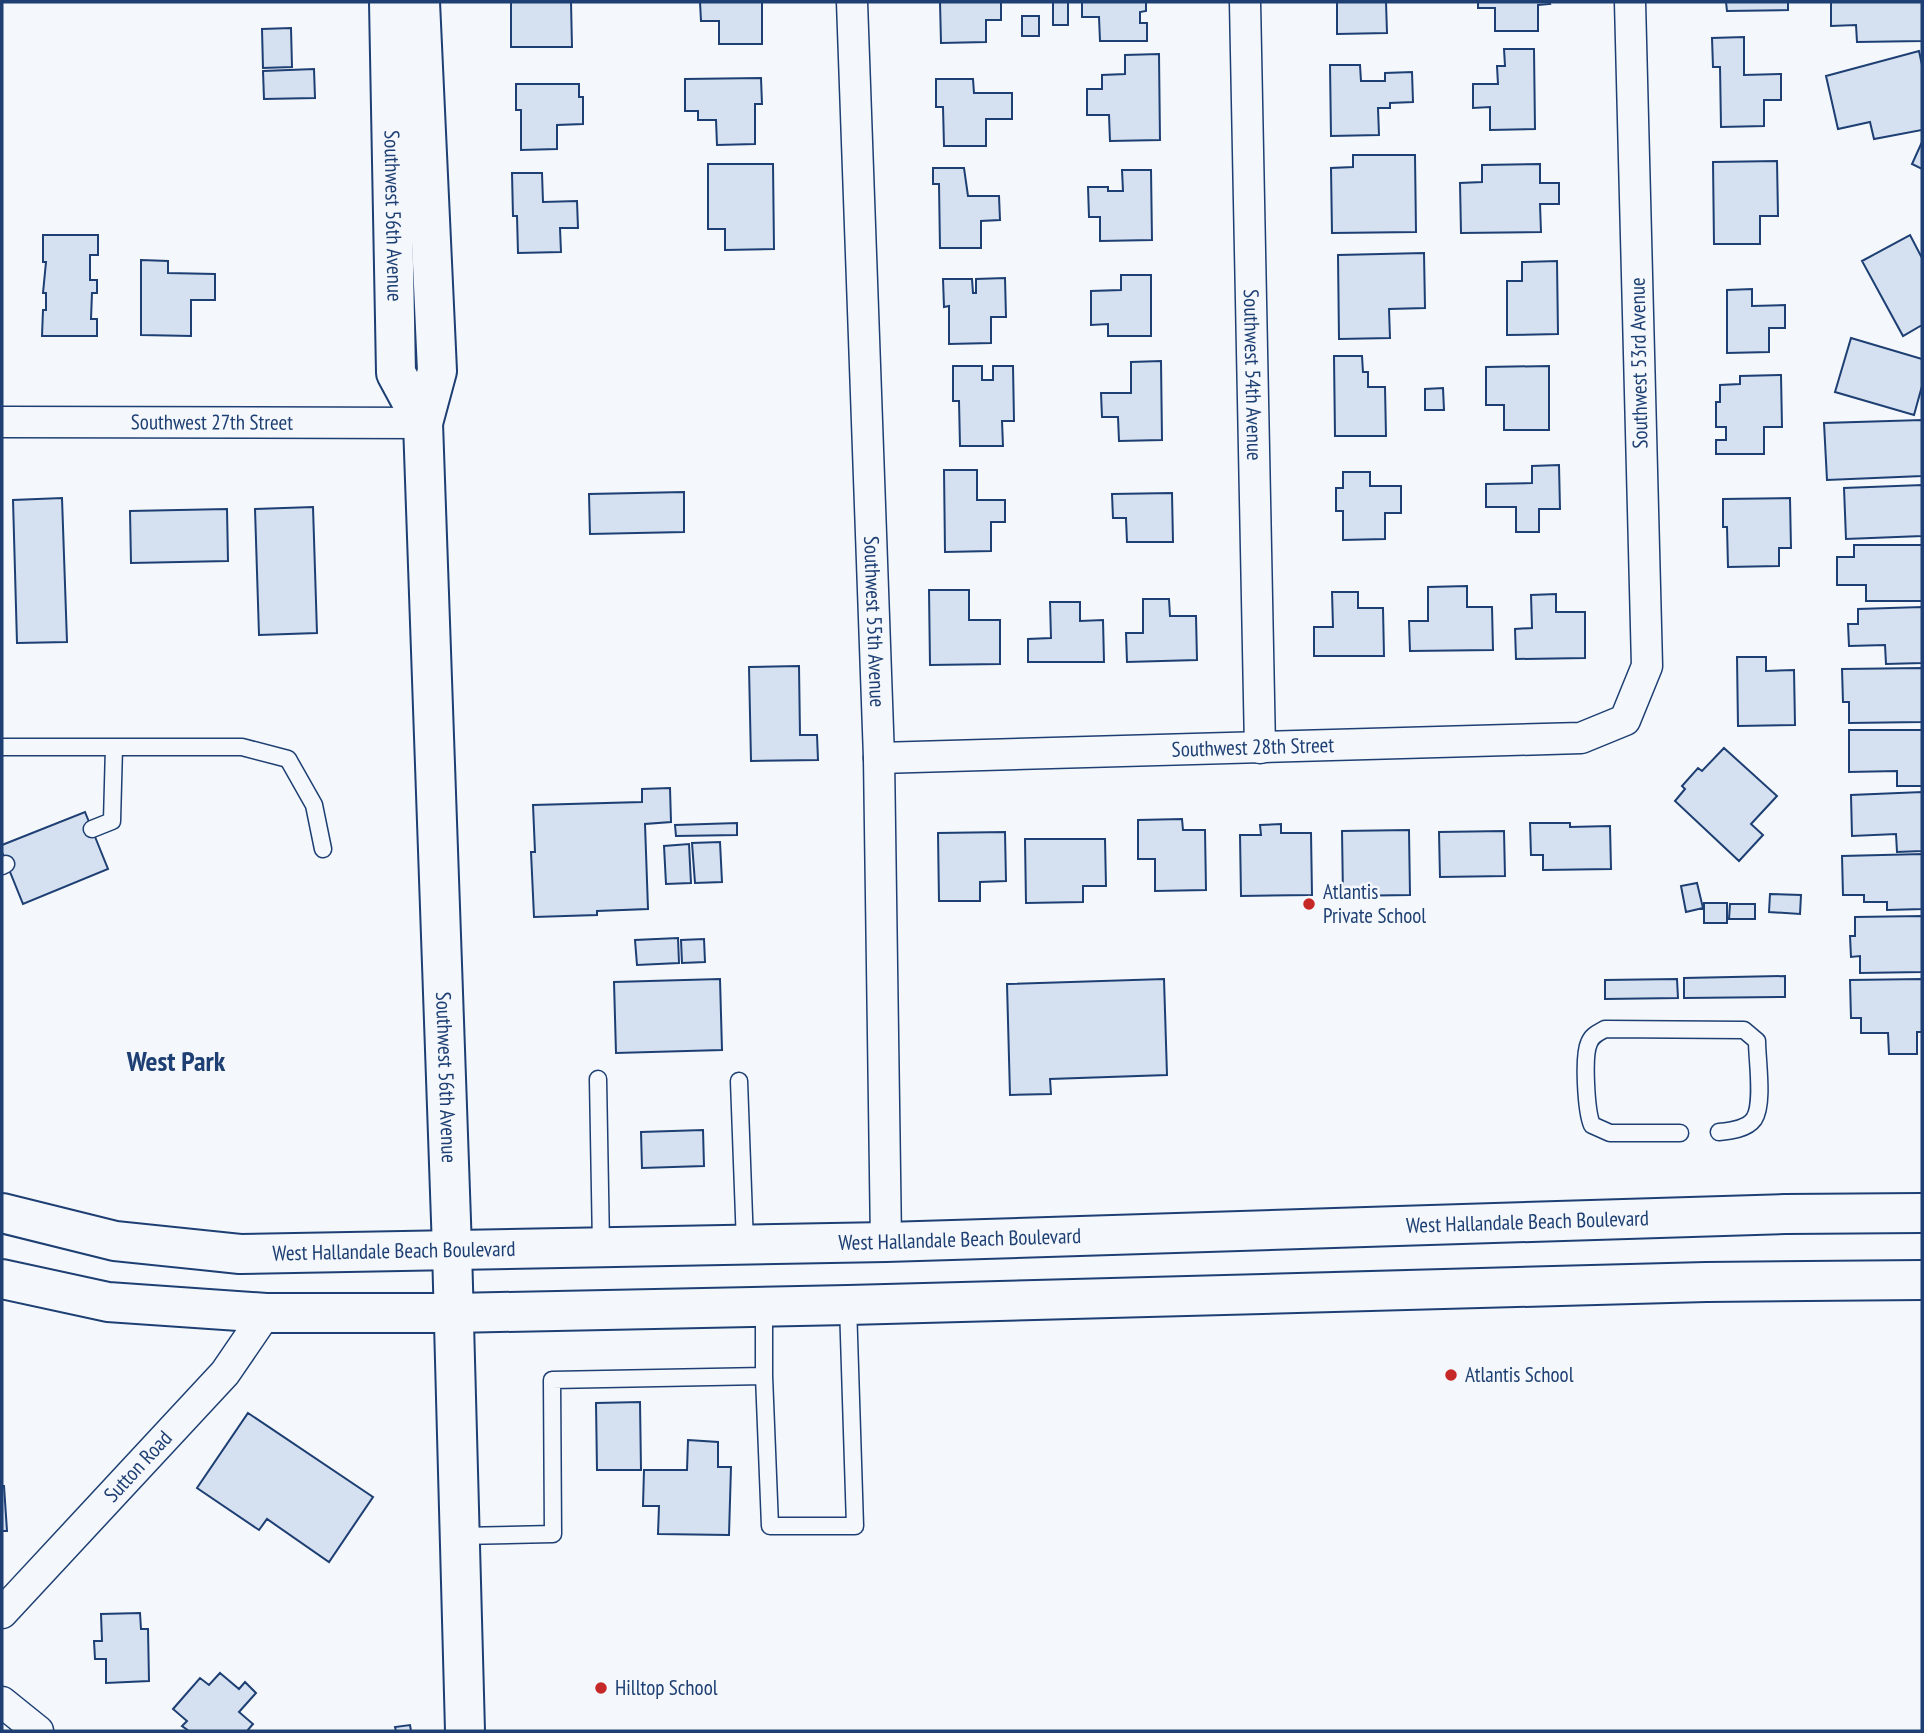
<svg xmlns="http://www.w3.org/2000/svg" width="1924" height="1733" font-family="'PT Sans Narrow',sans-serif">
<style>
.building{fill:#d5e0f0;stroke:#1d3f73;stroke-width:2}
.lines{fill:none;stroke-linecap:round;stroke-linejoin:round}
.service-casing{stroke:#1d3f73;stroke-width:19}
.minor-casing{stroke:#1d3f73;stroke-width:33}
.tertiary-casing{stroke:#1d3f73;stroke-width:42}
.primary-casing{stroke:#1d3f73;stroke-width:42}
.service{stroke:#f4f7fb;stroke-width:16}
.minor{stroke:#f4f7fb;stroke-width:30}
.tertiary{stroke:#f4f7fb;stroke-width:38}
.primary{stroke:#f4f7fb;stroke-width:38}
.poi-dot{fill:#c62828;stroke:#f4f7fb;stroke-width:2.5}
.labels{text-anchor:middle;stroke-width:5;stroke-linejoin:round;paint-order:stroke}
.street-label{font-size:21px;fill:#1d3f73;stroke:#f4f7fb}
.poi-label{font-size:21px;fill:#1d3f73;stroke:#f4f7fb;text-anchor:start}
.district-label{font-size:28px;font-weight:bold;fill:#1d3f73;stroke:#f4f7fb}
</style>
<rect width="100%" height="100%" fill="#f4f7fb"/>
<path class="building" d="M 511,2 L 571,2 L 572,47 L 511,47 Z
M 700,2 L 762,2 L 762,44 L 719,44 L 719,21 L 701,21 Z
M 940,2 L 1001,2 L 1001,20 L 986,20 L 986,42 L 941,43 Z
M 1053,2 L 1068,2 L 1068,25 L 1053,25 Z
M 1082,2 L 1146,2 L 1146,11 L 1140,12 L 1140,23 L 1147,23 L 1147,41 L 1100,41 L 1099,17 L 1082,17 Z
M 1337,2 L 1386,2 L 1387,33 L 1337,34 Z
M 1478,2 L 1549,2 L 1550,4 L 1538,5 L 1538,31 L 1495,31 L 1495,8 L 1478,8 Z
M 1726,2 L 1788,2 L 1788,10 L 1727,11 Z
M 1831,2 L 1922,2 L 1922,41 L 1857,42 L 1856,25 L 1831,26 Z
M 1022,16 L 1039,16 L 1039,36 L 1022,36 Z
M 291,28 L 292,67 L 263,68 L 262,29 Z
M 1744,37 L 1744,75 L 1781,74 L 1781,100 L 1764,100 L 1764,126 L 1721,127 L 1720,67 L 1713,67 L 1712,38 Z
M 1504,49 L 1534,49 L 1535,129 L 1490,130 L 1490,107 L 1473,108 L 1473,84 L 1498,84 L 1497,66 L 1505,66 Z
M 1919,51 L 1922,65 L 1922,130 L 1874,139 L 1870,122 L 1838,129 L 1826,76 Z
M 1159,54 L 1160,140 L 1110,141 L 1109,115 L 1087,115 L 1087,89 L 1102,89 L 1102,75 L 1125,74 L 1125,55 Z
M 1330,65 L 1360,65 L 1361,81 L 1385,81 L 1385,73 L 1412,72 L 1413,102 L 1390,103 L 1390,108 L 1378,108 L 1379,135 L 1331,136 Z
M 314,69 L 315,98 L 264,99 L 263,71 Z
M 761,78 L 762,104 L 755,104 L 755,144 L 717,145 L 716,120 L 698,120 L 698,111 L 685,111 L 685,79 Z
M 936,79 L 973,79 L 974,93 L 1012,93 L 1012,119 L 986,119 L 986,146 L 944,146 L 943,107 L 936,107 Z
M 516,84 L 579,84 L 579,97 L 583,97 L 583,124 L 557,125 L 557,149 L 521,150 L 521,110 L 516,110 Z
M 1922,142 L 1922,169 L 1912,164 Z
M 1353,155 L 1415,155 L 1416,232 L 1332,233 L 1331,168 L 1353,167 Z
M 1777,161 L 1778,216 L 1760,216 L 1760,244 L 1714,244 L 1713,162 Z
M 708,164 L 773,164 L 774,249 L 725,250 L 725,229 L 708,229 Z
M 1540,164 L 1540,183 L 1559,183 L 1559,204 L 1540,204 L 1541,232 L 1461,233 L 1460,183 L 1482,182 L 1482,165 Z
M 933,168 L 964,168 L 968,196 L 999,196 L 1000,220 L 981,221 L 981,248 L 940,248 L 939,184 L 933,184 Z
M 1122,170 L 1151,170 L 1152,240 L 1100,241 L 1100,217 L 1089,217 L 1088,187 L 1108,187 L 1108,191 L 1123,191 Z
M 512,173 L 542,173 L 543,202 L 577,201 L 578,228 L 560,228 L 561,252 L 518,253 L 517,216 L 513,216 Z
M 43,235 L 98,235 L 98,255 L 90,255 L 90,280 L 97,280 L 97,293 L 92,293 L 91,319 L 97,319 L 97,336 L 42,336 L 43,310 L 46,310 L 46,293 L 43,293 L 46,262 L 43,262 Z
M 1910,235 L 1922,258 L 1922,325 L 1903,336 L 1862,261 Z
M 1424,253 L 1425,308 L 1389,309 L 1390,338 L 1339,339 L 1338,255 Z
M 141,260 L 168,261 L 168,273 L 215,274 L 215,300 L 191,300 L 191,336 L 141,335 Z
M 1557,261 L 1558,334 L 1507,335 L 1507,281 L 1522,281 L 1522,262 Z
M 1121,275 L 1151,275 L 1151,336 L 1108,336 L 1108,324 L 1091,325 L 1091,291 L 1121,290 Z
M 1005,278 L 1006,317 L 991,317 L 991,343 L 949,344 L 949,306 L 944,307 L 943,279 L 972,279 L 973,293 L 976,293 L 976,279 Z
M 1752,289 L 1752,306 L 1785,305 L 1785,328 L 1769,328 L 1769,352 L 1727,353 L 1727,290 Z
M 1851,338 L 1922,359 L 1922,386 L 1914,415 L 1835,392 Z
M 1334,356 L 1362,356 L 1363,372 L 1368,372 L 1368,387 L 1385,387 L 1386,436 L 1335,436 Z
M 1161,361 L 1162,440 L 1119,441 L 1118,417 L 1102,417 L 1101,393 L 1131,393 L 1131,362 Z
M 953,366 L 982,366 L 982,380 L 993,380 L 993,366 L 1013,366 L 1014,421 L 1002,421 L 1003,446 L 960,446 L 959,401 L 953,401 Z
M 1549,366 L 1549,430 L 1504,430 L 1504,405 L 1486,405 L 1486,367 Z
M 1781,375 L 1782,427 L 1764,427 L 1764,454 L 1716,454 L 1716,440 L 1726,440 L 1726,427 L 1716,427 L 1716,402 L 1720,402 L 1720,385 L 1740,384 L 1740,376 Z
M 1443,388 L 1444,410 L 1425,410 L 1425,389 Z
M 1922,420 L 1922,476 L 1827,480 L 1824,423 Z
M 1559,465 L 1560,509 L 1539,509 L 1539,532 L 1516,532 L 1516,507 L 1486,507 L 1486,484 L 1532,483 L 1532,466 Z
M 944,470 L 977,470 L 977,500 L 1005,500 L 1005,522 L 991,522 L 991,551 L 945,552 Z
M 1343,472 L 1370,472 L 1370,486 L 1401,486 L 1401,513 L 1385,513 L 1385,539 L 1343,540 L 1343,511 L 1336,511 L 1336,488 L 1343,488 Z
M 1922,485 L 1922,536 L 1846,539 L 1844,488 Z
M 684,492 L 684,532 L 590,534 L 589,494 Z
M 1172,493 L 1173,542 L 1127,542 L 1126,518 L 1113,518 L 1112,494 Z
M 62,498 L 67,642 L 17,643 L 13,500 Z
M 1790,498 L 1791,548 L 1779,548 L 1779,566 L 1728,567 L 1727,527 L 1723,527 L 1723,499 Z
M 313,507 L 317,633 L 259,635 L 255,509 Z
M 227,509 L 228,561 L 131,563 L 130,511 Z
M 1854,545 L 1922,545 L 1922,601 L 1866,601 L 1866,585 L 1837,585 L 1837,557 L 1854,557 Z
M 1467,586 L 1467,607 L 1492,607 L 1493,650 L 1410,651 L 1409,621 L 1428,621 L 1428,587 Z
M 929,590 L 969,590 L 969,620 L 1000,620 L 1000,664 L 930,665 Z
M 1332,592 L 1358,592 L 1358,608 L 1383,608 L 1384,656 L 1314,656 L 1314,627 L 1333,627 Z
M 1556,594 L 1556,612 L 1585,612 L 1585,658 L 1516,659 L 1515,629 L 1532,628 L 1531,595 Z
M 1143,599 L 1169,599 L 1170,616 L 1196,616 L 1197,660 L 1127,662 L 1126,633 L 1143,633 Z
M 1050,602 L 1080,602 L 1080,621 L 1103,620 L 1104,662 L 1028,662 L 1028,639 L 1051,638 Z
M 1922,607 L 1922,663 L 1886,664 L 1885,645 L 1849,646 L 1848,624 L 1858,624 L 1858,609 Z
M 1737,657 L 1766,657 L 1766,671 L 1794,670 L 1795,725 L 1738,726 Z
M 799,666 L 800,735 L 817,735 L 818,760 L 751,761 L 749,667 Z
M 1922,668 L 1922,722 L 1849,723 L 1849,702 L 1843,702 L 1842,669 Z
M 1849,730 L 1922,730 L 1922,786 L 1897,786 L 1897,771 L 1849,772 Z
M 1724,748 L 1777,796 L 1751,824 L 1763,835 L 1739,861 L 1675,801 L 1685,789 L 1682,786 L 1698,768 L 1702,771 Z
M 670,788 L 671,822 L 645,824 L 648,909 L 597,911 L 597,915 L 534,917 L 531,852 L 535,852 L 533,805 L 642,802 L 642,789 Z
M 1922,792 L 1922,851 L 1897,852 L 1896,834 L 1852,836 L 1851,795 Z
M 85,812 L 108,869 L 23,904 L 2,852 L 2,845 Z
M 1182,819 L 1183,830 L 1205,830 L 1206,890 L 1155,891 L 1155,859 L 1138,859 L 1138,820 Z
M 737,823 L 737,835 L 676,836 L 675,825 Z
M 1530,823 L 1570,823 L 1570,827 L 1610,826 L 1611,869 L 1543,870 L 1543,855 L 1531,855 Z
M 1281,824 L 1281,833 L 1311,833 L 1312,895 L 1241,896 L 1240,835 L 1261,835 L 1260,825 Z
M 1409,830 L 1410,895 L 1343,896 L 1342,831 Z
M 1504,831 L 1505,876 L 1440,877 L 1439,832 Z
M 1005,832 L 1006,881 L 980,882 L 980,901 L 939,901 L 938,833 Z
M 1025,839 L 1105,839 L 1106,886 L 1083,886 L 1083,902 L 1026,903 Z
M 720,842 L 722,882 L 695,883 L 692,843 Z
M 689,844 L 691,883 L 666,884 L 664,846 Z
M 1922,854 L 1922,909 L 1887,910 L 1887,902 L 1864,902 L 1864,895 L 1843,895 L 1842,856 Z
M 1697,883 L 1703,908 L 1686,912 L 1681,886 Z
M 1770,894 L 1801,895 L 1800,914 L 1769,912 Z
M 1704,903 L 1727,903 L 1727,923 L 1704,923 Z
M 1730,904 L 1755,904 L 1755,919 L 1729,919 Z
M 1922,916 L 1922,972 L 1860,973 L 1860,956 L 1851,957 L 1850,936 L 1855,936 L 1855,917 Z
M 678,938 L 679,963 L 637,965 L 635,940 Z
M 704,939 L 705,962 L 682,963 L 681,940 Z
M 1785,976 L 1785,997 L 1684,998 L 1684,978 Z
M 720,979 L 722,1050 L 616,1053 L 614,982 Z
M 1164,979 L 1167,1075 L 1050,1079 L 1051,1094 L 1010,1095 L 1007,984 Z
M 1677,979 L 1678,998 L 1605,999 L 1605,980 Z
M 1922,979 L 1922,1032 L 1917,1032 L 1917,1054 L 1889,1054 L 1888,1033 L 1861,1033 L 1861,1018 L 1851,1018 L 1850,980 Z
M 703,1130 L 704,1166 L 642,1168 L 641,1132 Z
M 640,1402 L 641,1470 L 597,1470 L 596,1403 Z
M 248,1413 L 373,1497 L 329,1562 L 267,1519 L 259,1530 L 197,1488 Z
M 688,1440 L 718,1442 L 718,1467 L 731,1467 L 729,1535 L 658,1534 L 659,1506 L 643,1506 L 644,1470 L 687,1470 Z
M 2,1486 L 4,1486 L 7,1531 L 2,1531 Z
M 140,1613 L 141,1629 L 148,1629 L 149,1681 L 106,1683 L 106,1659 L 95,1659 L 94,1641 L 102,1641 L 101,1614 Z
M 220,1673 L 239,1689 L 245,1682 L 256,1693 L 239,1712 L 253,1724 L 247,1731 L 189,1731 L 182,1726 L 187,1721 L 173,1709 L 200,1678 L 209,1685 Z
M 410,1725 L 411,1731 L 396,1731 L 395,1727 Z"/>
<g class="lines">
<g class="service-casing">
<path id="service" d="M 2,747 L 242,747 L 288,759 L 314,805 L 323,849
M 92,829 L 112,821 L 114,747
M 2,866 L 6,864
M 598,1079 L 601,1246
M 739,1081 L 745,1244
M 1680,1133 L 1610,1133 L 1592,1125 C 1586,1111 1583,1056 1589,1043 C 1592,1035 1598,1033 1605,1029 L 1744,1030 L 1757,1041 C 1757,1060 1764,1104 1754,1119 C 1747,1129 1730,1131 1719,1132
M 764,1307 L 764,1376 L 770,1526 L 855,1526 L 848,1305
M 460,1536 L 553,1534 L 552,1380 L 764,1376"/>
</g>
<g class="minor-casing">
<g id="minor">
<path id="s1" d="M 852,2 L 879,758 L 886,1242"/>
<path id="s2" d="M 1245,2 L 1260,748"/>
<path id="s3" d="M 2,422 L 423,423"/>
<path id="s4" d="M 879,758 L 1581,738 L 1625,720 L 1647,666 L 1630,2"/>
<path id="s5" d="M 2,1613 L 225,1373 L 266,1313"/>
<path d="M 2,1702 L 38,1731"/>
</g>
</g>
<g class="tertiary-casing">
<g id="tertiary">
<path id="s6" d="M 389,2 L 396,373 L 423,423"/>
<path id="s7" d="M 420,2 L 437,371 L 423,423 L 452,1249 L 465,1731"/>
</g>
</g>
<g class="primary-casing">
<g id="primary">
<path id="s8" d="M 2,1213 L 115,1241 L 240,1254 L 886,1242 L 1785,1214 L 1922,1213"/>
<path d="M 2,1279 L 108,1302 L 266,1313 L 453,1313 L 848,1305 L 1706,1282 L 1922,1280"/>
</g>
</g>
<use href="#service" class="service"/>
<use href="#minor" class="minor"/>
<use href="#tertiary" class="tertiary"/>
<use href="#primary" class="primary"/>
</g>
<g class="poi-dot">
<circle cx="1309" cy="904" r="7"/>
<circle cx="1451" cy="1375" r="7"/>
<circle cx="601" cy="1688" r="7"/>
</g>
<g class="labels">
<g class="street-label">
<text dy="7" stroke="none"><textPath href="#s6" startOffset="214">Southwest 56th Avenue</textPath></text>
<text transform="translate(1639 363) rotate(-91)" y="7">Southwest 53rd Avenue</text>
<text dy="7" stroke="none"><textPath href="#s2" startOffset="373">Southwest 54th Avenue</textPath></text>
<text dy="7" stroke="none"><textPath href="#s3" startOffset="210">Southwest 27th Street</textPath></text>
<text dy="7" stroke="none"><textPath href="#s1" startOffset="620">Southwest 55th Avenue</textPath></text>
<text dy="7" stroke="none"><textPath href="#s4" startOffset="374">Southwest 28th Street</textPath></text>
<text dy="7" stroke="none"><textPath href="#s7" startOffset="1078">Southwest 56th Avenue</textPath></text>
<text dy="7" stroke="none"><textPath href="#s8" startOffset="1530">West Hallandale Beach Boulevard</textPath></text>
<text dy="7" stroke="none"><textPath href="#s8" startOffset="962">West Hallandale Beach Boulevard</textPath></text>
<text dy="7" stroke="none"><textPath href="#s8" startOffset="396">West Hallandale Beach Boulevard</textPath></text>
<text dy="7" stroke="none"><textPath href="#s5" startOffset="200">Sutton Road</textPath></text>
</g>
<g class="poi-label">
<text x="1323" y="899">Atlantis<tspan x="1323" dy="24">Private School</tspan></text>
<text x="1465" y="1382">Atlantis School</text>
<text x="615" y="1695">Hilltop School</text>
</g>
<g class="district-label">
<text x="176" y="1071">West Park</text>
</g>
</g>
<rect width="1924" height="1733" fill="none" stroke="#1d3f73" stroke-width="7"/>
</svg>
